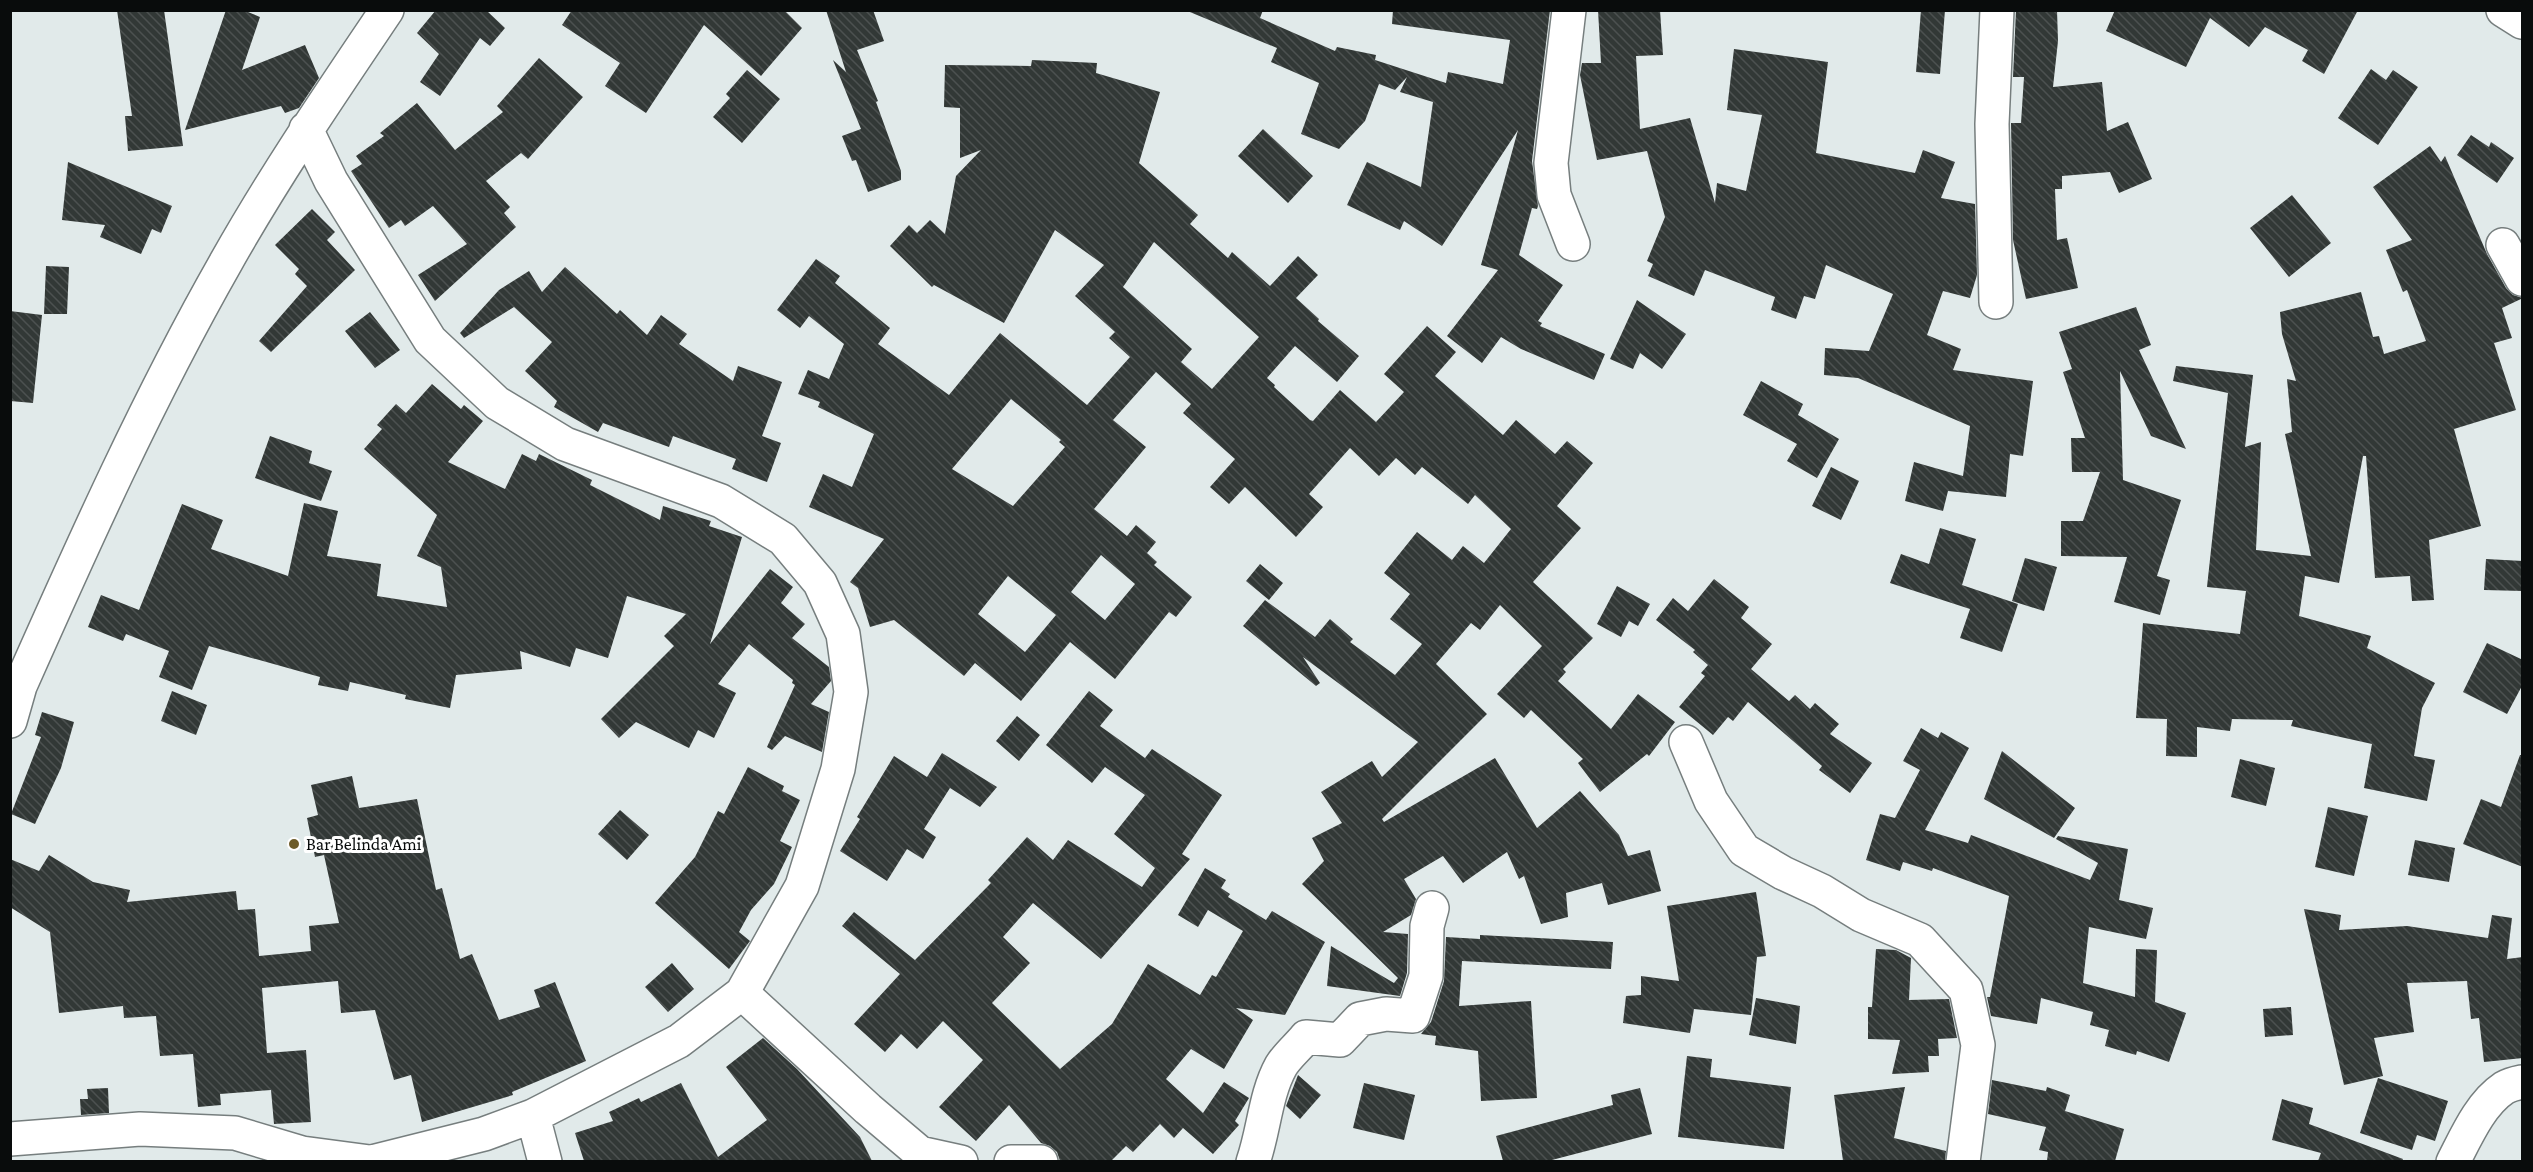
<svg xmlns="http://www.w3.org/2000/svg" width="2533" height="1172" font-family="'Crimson Pro',serif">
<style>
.building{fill:url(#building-back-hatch);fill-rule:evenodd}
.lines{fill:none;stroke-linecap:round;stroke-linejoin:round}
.minor-casing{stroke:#767e7e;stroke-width:36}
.minor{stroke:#fff;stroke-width:33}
.poi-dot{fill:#6e5c2a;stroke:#fff;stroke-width:2}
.labels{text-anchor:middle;stroke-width:6;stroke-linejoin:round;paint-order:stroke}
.poi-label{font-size:18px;fill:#090c0c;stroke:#fff;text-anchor:start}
</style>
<defs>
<pattern id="building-back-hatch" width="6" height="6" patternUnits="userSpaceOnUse" patternTransform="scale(1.5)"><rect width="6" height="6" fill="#323836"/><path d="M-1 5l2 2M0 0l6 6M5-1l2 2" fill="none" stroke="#4c5150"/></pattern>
</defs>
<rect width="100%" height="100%" fill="#e1eaea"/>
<path class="building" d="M 117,10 L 164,10 L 183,146 L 128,151 L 125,116 L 132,116 Z
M 226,10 L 243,10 L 260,17 L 242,70 L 305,45 L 319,78 L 299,108 L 285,113 L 281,106 L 185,130 Z
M 436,10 L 486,10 L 505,28 L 490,46 L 480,38 L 440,96 L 420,82 L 439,54 L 417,33 Z
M 572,10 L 784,10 L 802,28 L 761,76 L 704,25 L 646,113 L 605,86 L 620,63 L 562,25 Z
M 826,10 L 873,10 L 884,41 L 857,50 L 878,101 L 876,102 L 901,171 L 901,180 L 868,192 L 856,160 L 852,161 L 842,136 L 861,129 L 833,60 L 846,72 Z
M 1185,10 L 1263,10 L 1260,18 L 1335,51 L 1337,47 L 1376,55 L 1375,60 L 1446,83 L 1448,72 L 1503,84 L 1510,40 L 1392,24 L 1393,10 L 1550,10 L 1532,161 L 1538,206 L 1537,209 L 1532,208 L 1519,255 L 1563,285 L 1538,321 L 1542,323 L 1540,326 L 1605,354 L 1594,380 L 1521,349 L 1501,337 L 1482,363 L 1447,336 L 1498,270 L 1481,265 L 1518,130 L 1442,246 L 1404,221 L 1400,230 L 1347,205 L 1367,162 L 1421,187 L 1433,102 L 1400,92 L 1407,77 L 1395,90 L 1379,84 L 1365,121 L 1339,149 L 1301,134 L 1319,83 L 1271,62 L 1277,48 Z
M 1598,10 L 1660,10 L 1663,55 L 1636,56 L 1640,129 L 1690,118 L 1715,203 L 1717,183 L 1746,191 L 1762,115 L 1727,110 L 1734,49 L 1828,62 L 1816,153 L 1915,173 L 1923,150 L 1955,162 L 1941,198 L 1975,204 L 1977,275 L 1970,298 L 1943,291 L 1927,335 L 1961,349 L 1953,370 L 2033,381 L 2023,456 L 2010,454 L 2006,497 L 1948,491 L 1943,511 L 1905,501 L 1914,462 L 1963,476 L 1970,426 L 1858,378 L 1824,375 L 1825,348 L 1869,351 L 1893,294 L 1826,265 L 1815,299 L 1804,296 L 1796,319 L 1771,310 L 1775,297 L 1705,270 L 1694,296 L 1648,276 L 1653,264 L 1647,261 L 1665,217 L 1647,151 L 1597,160 L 1580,75 L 1582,63 L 1601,63 Z
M 1921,10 L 1945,10 L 1940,74 L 1916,72 Z
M 2016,10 L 2057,10 L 2058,41 L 2053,87 L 2102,82 L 2107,131 L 2128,122 L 2152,179 L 2119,193 L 2110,172 L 2062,176 L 2062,189 L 2055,189 L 2057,240 L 2067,238 L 2078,288 L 2026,299 L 2013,240 L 2011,123 L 2021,123 L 2024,77 L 2013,77 Z
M 2115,10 L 2358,10 L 2324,74 L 2302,61 L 2308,50 L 2265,27 L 2249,47 L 2210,18 L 2186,67 L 2106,31 Z
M 539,58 L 583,97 L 528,159 L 521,153 L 486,181 L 510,207 L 504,213 L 516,227 L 435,301 L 418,275 L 467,244 L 433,206 L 405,226 L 401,220 L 389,228 L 351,171 L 362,164 L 356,156 L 384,136 L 380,133 L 417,103 L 455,150 L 503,112 L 497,106 Z
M 1032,60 L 1097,63 L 1096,73 L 1160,92 L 1139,163 L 1198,215 L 1190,224 L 1228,258 L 1232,252 L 1270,286 L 1298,256 L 1318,275 L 1296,298 L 1319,319 L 1318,321 L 1359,356 L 1337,382 L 1295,346 L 1267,378 L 1275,385 L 1274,387 L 1310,420 L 1313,421 L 1340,390 L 1376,422 L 1404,392 L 1384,374 L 1427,326 L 1456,352 L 1435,376 L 1503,435 L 1516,420 L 1555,454 L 1567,441 L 1593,463 L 1557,506 L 1581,528 L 1533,582 L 1593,638 L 1563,669 L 1566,672 L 1558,681 L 1611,729 L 1638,694 L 1675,722 L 1649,756 L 1647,754 L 1600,792 L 1578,763 L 1583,759 L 1531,710 L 1524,718 L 1497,694 L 1542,646 L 1500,605 L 1480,630 L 1471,623 L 1436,664 L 1487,714 L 1382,819 L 1384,822 L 1495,758 L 1537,828 L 1580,791 L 1619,835 L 1628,856 L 1650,850 L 1661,891 L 1608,905 L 1602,883 L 1566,893 L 1568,917 L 1541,924 L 1524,876 L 1519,879 L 1507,852 L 1463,883 L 1443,856 L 1404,879 L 1416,899 L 1411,915 L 1383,932 L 1408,934 L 1407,973 L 1400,996 L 1327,986 L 1331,946 L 1394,983 L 1398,978 L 1302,884 L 1324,861 L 1312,838 L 1342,823 L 1321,792 L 1372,761 L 1382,777 L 1418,742 L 1303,657 L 1320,683 L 1316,686 L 1243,626 L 1265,600 L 1315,637 L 1330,619 L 1353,639 L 1350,642 L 1395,675 L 1422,644 L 1390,619 L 1410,594 L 1384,573 L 1417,532 L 1452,560 L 1463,546 L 1484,563 L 1511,529 L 1475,495 L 1468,504 L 1422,467 L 1415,475 L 1396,458 L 1379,476 L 1350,448 L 1309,494 L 1323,507 L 1296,537 L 1245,487 L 1229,504 L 1210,487 L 1235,459 L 1183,413 L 1191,404 L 1156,372 L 1113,420 L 1146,447 L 1094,509 L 1127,536 L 1136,525 L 1156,542 L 1147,553 L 1157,562 L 1154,565 L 1192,597 L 1176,617 L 1169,612 L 1115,679 L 1070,642 L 1021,701 L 975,663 L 964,676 L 894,620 L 870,627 L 858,588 L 850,582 L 884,539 L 809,507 L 823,474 L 852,487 L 874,434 L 818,407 L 820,402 L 798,394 L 808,370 L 829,379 L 844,344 L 809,316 L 800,328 L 777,310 L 816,259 L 840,276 L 835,283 L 890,328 L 878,344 L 949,395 L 1000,333 L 1087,405 L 1130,357 L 1109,338 L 1115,332 L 1075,296 L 1104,265 L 1055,230 L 1004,323 L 934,285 L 932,287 L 890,246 L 909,225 L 917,233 L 930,220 L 945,234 L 956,176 L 981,150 L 960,158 L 960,108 L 944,107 L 945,65 L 1031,66 ZM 1154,242 L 1259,337 L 1212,389 L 1181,362 L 1192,349 L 1123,287 ZM 1011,399 L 1061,440 L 1059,442 L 1065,447 L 1013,506 L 952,469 ZM 1101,555 L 1135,584 L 1105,620 L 1071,592 ZM 1008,576 L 1056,615 L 1025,652 L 978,614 Z
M 2371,69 L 2386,80 L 2393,70 L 2418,87 L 2378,145 L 2338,118 Z
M 747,70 L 780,99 L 742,143 L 713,117 L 730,98 L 726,94 Z
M 1263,129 L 1313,176 L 1288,203 L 1238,156 Z
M 2471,135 L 2489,147 L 2491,142 L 2514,158 L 2497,183 L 2457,155 Z
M 2430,146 L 2441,162 L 2445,156 L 2487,254 L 2506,288 L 2513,295 L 2523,298 L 2502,308 L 2512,338 L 2494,343 L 2516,410 L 2454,429 L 2481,526 L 2429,540 L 2434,600 L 2412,601 L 2410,576 L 2375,578 L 2366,456 L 2363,456 L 2339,583 L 2305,576 L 2299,616 L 2371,636 L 2367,648 L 2435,683 L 2422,708 L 2414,756 L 2435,760 L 2427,801 L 2364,788 L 2372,744 L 2291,726 L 2293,720 L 2232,719 L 2230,731 L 2197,727 L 2197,757 L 2166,756 L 2167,719 L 2136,718 L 2143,623 L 2240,634 L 2246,591 L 2207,587 L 2228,393 L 2173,381 L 2176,366 L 2253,375 L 2245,447 L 2261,442 L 2256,550 L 2311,556 L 2285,434 L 2292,432 L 2287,379 L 2296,381 L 2282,334 L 2280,312 L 2361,292 L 2373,337 L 2379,336 L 2384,354 L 2426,341 L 2407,290 L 2403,292 L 2386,250 L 2412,240 L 2373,187 Z
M 68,162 L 172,206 L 161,233 L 152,229 L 141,254 L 100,237 L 105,225 L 62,220 Z
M 2292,195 L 2331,243 L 2289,277 L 2250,228 Z
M 312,209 L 335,232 L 327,240 L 355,270 L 271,352 L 259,341 L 307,286 L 295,274 L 299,269 L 275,245 Z
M 46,266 L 69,267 L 67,314 L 44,314 Z
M 565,267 L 617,314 L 620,310 L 647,335 L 661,315 L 687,334 L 679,344 L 733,381 L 738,366 L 782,382 L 762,436 L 781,443 L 767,482 L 732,469 L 736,459 L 673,436 L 669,447 L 603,423 L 598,432 L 554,407 L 557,401 L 525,371 L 552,342 L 514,307 L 464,338 L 460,333 L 499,290 L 529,271 L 542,292 Z
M 1637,300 L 1686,334 L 1662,369 L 1640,353 L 1633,369 L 1610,359 Z
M 2136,307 L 2151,345 L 2139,350 L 2186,449 L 2151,436 L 2120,371 L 2123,480 L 2181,500 L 2157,576 L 2170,580 L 2160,615 L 2114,602 L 2127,557 L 2061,556 L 2061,521 L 2083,521 L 2100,472 L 2072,472 L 2071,438 L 2085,438 L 2063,372 L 2072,369 L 2059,332 Z
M 10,311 L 42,315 L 33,403 L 10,401 Z
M 370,312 L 400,350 L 375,368 L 345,331 Z
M 1761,381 L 1803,404 L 1798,415 L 1839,439 L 1817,478 L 1787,461 L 1797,444 L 1743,415 Z
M 432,384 L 461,409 L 464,405 L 483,421 L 448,462 L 505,489 L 522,454 L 536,461 L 539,454 L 592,480 L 590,485 L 660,520 L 663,506 L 711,521 L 709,526 L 742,537 L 710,644 L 770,569 L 793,587 L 781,603 L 805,624 L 792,638 L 829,667 L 831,681 L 811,704 L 829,712 L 822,752 L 785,736 L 772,750 L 767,747 L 795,685 L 792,683 L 793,680 L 749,644 L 718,684 L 736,693 L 714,738 L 698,730 L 689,748 L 636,722 L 619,738 L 601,719 L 674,646 L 664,636 L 686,614 L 627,596 L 608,658 L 576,648 L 570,667 L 520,651 L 522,669 L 456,675 L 450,708 L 405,699 L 406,695 L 350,682 L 348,691 L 318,685 L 320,677 L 209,646 L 192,690 L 159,677 L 169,651 L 126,634 L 123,641 L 88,627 L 101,595 L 139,610 L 182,504 L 223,520 L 211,549 L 288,576 L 304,503 L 338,511 L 327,556 L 381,564 L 377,596 L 447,607 L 441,567 L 417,556 L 437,515 L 364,449 L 382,429 L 377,425 L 396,404 L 406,413 Z
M 270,436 L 312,451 L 309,463 L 332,471 L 321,501 L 255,478 Z
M 1831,467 L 1859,481 L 1841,520 L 1812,506 Z
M 1940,528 L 1976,539 L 1962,585 L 2018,604 L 2002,652 L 1960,638 L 1970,609 L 1890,583 L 1901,554 L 1929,564 Z
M 2025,558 L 2057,567 L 2044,611 L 2012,601 Z
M 2486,559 L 2523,561 L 2523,591 L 2484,590 Z
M 1260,564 L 1283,583 L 1269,600 L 1246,581 Z
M 1714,579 L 1749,607 L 1741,618 L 1772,644 L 1751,669 L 1789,701 L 1795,695 L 1810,709 L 1815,703 L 1839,724 L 1830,734 L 1872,763 L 1850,793 L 1819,770 L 1822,766 L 1748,702 L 1733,721 L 1728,717 L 1713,735 L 1679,707 L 1705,676 L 1701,673 L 1708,665 L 1693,652 L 1695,650 L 1656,620 L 1673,598 L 1688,611 Z
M 1617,586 L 1650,604 L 1638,626 L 1629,621 L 1621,637 L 1597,624 Z
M 2487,643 L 2523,660 L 2523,684 L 2507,714 L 2463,692 Z
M 172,691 L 207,705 L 196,735 L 161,721 Z
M 1089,691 L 1113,710 L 1100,726 L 1145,758 L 1152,749 L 1222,795 L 1182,854 L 1190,859 L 1101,959 L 1033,903 L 1003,937 L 1030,963 L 992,1003 L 1060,1069 L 1112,1024 L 1148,964 L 1200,995 L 1212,975 L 1216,977 L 1243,931 L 1208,910 L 1198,927 L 1178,915 L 1205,868 L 1226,880 L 1221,888 L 1230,894 L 1228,897 L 1266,920 L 1272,911 L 1325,942 L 1285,1015 L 1236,1008 L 1253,1020 L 1224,1069 L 1191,1049 L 1166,1079 L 1203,1113 L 1224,1082 L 1249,1098 L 1235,1121 L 1239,1125 L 1213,1154 L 1183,1128 L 1174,1138 L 1160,1124 L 1133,1152 L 1126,1146 L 1111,1161 L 1060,1161 L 1057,1152 L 1050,1146 L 1041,1143 L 1009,1105 L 976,1141 L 939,1107 L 983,1060 L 943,1021 L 917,1049 L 901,1034 L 885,1052 L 854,1024 L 900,974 L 842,926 L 854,912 L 915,960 L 991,883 L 988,880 L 1027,837 L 1053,860 L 1068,840 L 1142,887 L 1155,868 L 1114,834 L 1145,795 L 1105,767 L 1092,783 L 1046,745 Z
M 42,712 L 74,722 L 61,768 L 35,824 L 11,814 L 41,737 L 35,735 Z
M 1017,716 L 1040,735 L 1019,761 L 996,741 Z
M 1921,728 L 1938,738 L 1941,732 L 1969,748 L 1925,830 L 1968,843 L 1971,835 L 2090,880 L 2098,863 L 2056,839 L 2058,836 L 2128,849 L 2119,900 L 2153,908 L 2146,939 L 2089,927 L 2083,983 L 2135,997 L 2136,949 L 2157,950 L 2155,1002 L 2186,1013 L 2169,1062 L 2137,1051 L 2136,1055 L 2105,1046 L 2109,1030 L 2090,1025 L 2093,1012 L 2041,998 L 2037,1024 L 1991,1016 L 1987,997 L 1990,997 L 2009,896 L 1933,868 L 1932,871 L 1903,862 L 1900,871 L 1866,860 L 1880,814 L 1895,818 L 1920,770 L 1903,761 Z
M 2002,751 L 2075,808 L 2054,838 L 1984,799 Z
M 942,753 L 997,787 L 980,807 L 950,788 L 924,829 L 936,837 L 923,859 L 907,849 L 887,881 L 840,851 L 860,819 L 857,817 L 894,756 L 927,777 Z
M 2520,755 L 2523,755 L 2523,867 L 2463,844 L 2481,799 L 2501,807 Z
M 2240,759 L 2275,768 L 2266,806 L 2231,797 Z
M 748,767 L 784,786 L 782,791 L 800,800 L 780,841 L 792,847 L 774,884 L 751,910 L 739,932 L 750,941 L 729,969 L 655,903 L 695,857 L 718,811 L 724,814 Z
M 352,776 L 359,808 L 417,799 L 436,890 L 442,888 L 460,959 L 472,954 L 499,1020 L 540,1007 L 534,990 L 555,982 L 586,1061 L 512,1092 L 513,1095 L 422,1122 L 411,1075 L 394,1080 L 375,1010 L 341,1013 L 338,981 L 262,988 L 267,1053 L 306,1050 L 311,1122 L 274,1124 L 271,1090 L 220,1094 L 221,1105 L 198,1107 L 193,1054 L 160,1056 L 156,1016 L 124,1018 L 123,1006 L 59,1013 L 50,932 L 10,907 L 10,859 L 39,871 L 49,855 L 93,882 L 130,890 L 127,902 L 236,891 L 238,910 L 255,909 L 259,956 L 311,951 L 309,926 L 339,923 L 324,855 L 315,857 L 307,818 L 318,815 L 311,785 Z
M 2328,807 L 2368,816 L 2354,876 L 2315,867 Z
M 620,810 L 649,835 L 627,860 L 598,834 Z
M 2415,840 L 2455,848 L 2449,882 L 2408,875 Z
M 1756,892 L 1766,956 L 1757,957 L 1751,1015 L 1694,1009 L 1690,1033 L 1623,1023 L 1626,996 L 1641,995 L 1641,976 L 1679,981 L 1667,906 Z
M 2304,909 L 2341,915 L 2339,930 L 2407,926 L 2488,938 L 2492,915 L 2512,918 L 2507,959 L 2523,957 L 2523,1058 L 2484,1062 L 2479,1018 L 2471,1019 L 2467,981 L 2407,983 L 2414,1032 L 2374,1038 L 2383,1076 L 2344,1085 Z
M 1480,935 L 1613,942 L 1611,969 L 1462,961 L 1459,1006 L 1531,1001 L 1537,1098 L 1481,1101 L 1478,1051 L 1435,1045 L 1436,1036 L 1421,1034 L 1431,1022 L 1444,981 L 1446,937 L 1480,939 Z
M 1876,949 L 1896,950 L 1911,958 L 1909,1000 L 1949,999 L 1957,1038 L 1938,1039 L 1939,1056 L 1928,1056 L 1929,1072 L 1892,1074 L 1900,1040 L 1868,1039 L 1868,1007 L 1872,1007 Z
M 672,963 L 694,989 L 668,1012 L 645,987 Z
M 1756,998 L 1800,1006 L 1796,1044 L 1749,1035 Z
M 2291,1007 L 2293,1035 L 2265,1037 L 2263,1009 Z
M 763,1038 L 797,1069 L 860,1137 L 872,1161 L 584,1161 L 575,1133 L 613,1121 L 609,1112 L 639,1098 L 641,1102 L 681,1083 L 718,1157 L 767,1120 L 726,1067 Z
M 1687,1056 L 1712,1059 L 1710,1077 L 1791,1087 L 1784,1149 L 1678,1137 Z
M 1298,1075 L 1321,1095 L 1300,1119 L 1286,1106 Z
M 2378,1078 L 2448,1101 L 2435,1141 L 2417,1135 L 2412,1150 L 2360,1133 Z
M 1992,1080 L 2046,1091 L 2047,1087 L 2070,1095 L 2065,1111 L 2124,1129 L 2115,1161 L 2047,1161 L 2048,1152 L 2039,1150 L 2046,1127 L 1988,1114 Z
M 1364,1083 L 1415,1095 L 1404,1140 L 1353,1128 Z
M 1905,1087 L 1894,1138 L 1946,1151 L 1945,1161 L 1843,1161 L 1834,1095 Z
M 108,1088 L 109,1113 L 81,1115 L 80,1099 L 88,1099 L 87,1089 Z
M 1640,1088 L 1652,1134 L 1548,1161 L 1503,1161 L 1496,1136 L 1613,1105 L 1611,1095 Z
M 2282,1099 L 2313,1108 L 2309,1124 L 2403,1159 L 2402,1161 L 2318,1161 L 2321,1153 L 2272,1140 Z"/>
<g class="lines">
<g class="minor-casing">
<path id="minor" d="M 1569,10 L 1551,163 L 1554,195 L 1573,244
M 2503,10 L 2522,22
M 306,129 L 331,181 L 430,340 L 497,403 L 565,444 L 721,501 L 783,539 L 820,583 L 843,634 L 851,692 L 838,769 L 802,886 L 742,993 L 679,1041 L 533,1116 L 484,1134 L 372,1162
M 2503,245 L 2522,279
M 1996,302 L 1992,124 L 1997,10
M 10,721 L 20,686 C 84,542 148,399 226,262 C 275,175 331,93 387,10
M 1686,742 L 1711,801 L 1744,850 L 1783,873 L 1822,891 L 1861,915 L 1920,940 L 1966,990 L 1978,1045 L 1963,1162
M 742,993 L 868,1109 L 920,1153 L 961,1162
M 533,1116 L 545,1162
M 10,1139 L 140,1129 L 235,1133 L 302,1153 L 370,1162
M 1011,1162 L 1041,1162
M 1253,1162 C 1264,1131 1265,1095 1281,1066 C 1287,1056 1298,1047 1306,1037 L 1340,1040 L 1360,1019 L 1386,1014 L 1413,1016 L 1426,976 L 1427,926 L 1432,908
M 2453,1162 C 2466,1137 2480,1104 2504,1088 C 2509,1085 2517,1083 2522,1082"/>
</g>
<use href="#minor" class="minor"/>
</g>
<circle class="poi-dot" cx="294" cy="844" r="6"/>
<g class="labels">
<g class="poi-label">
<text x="306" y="850">Bar Belinda Ami</text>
</g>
</g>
<rect width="2533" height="1172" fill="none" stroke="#090c0c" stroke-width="24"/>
</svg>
